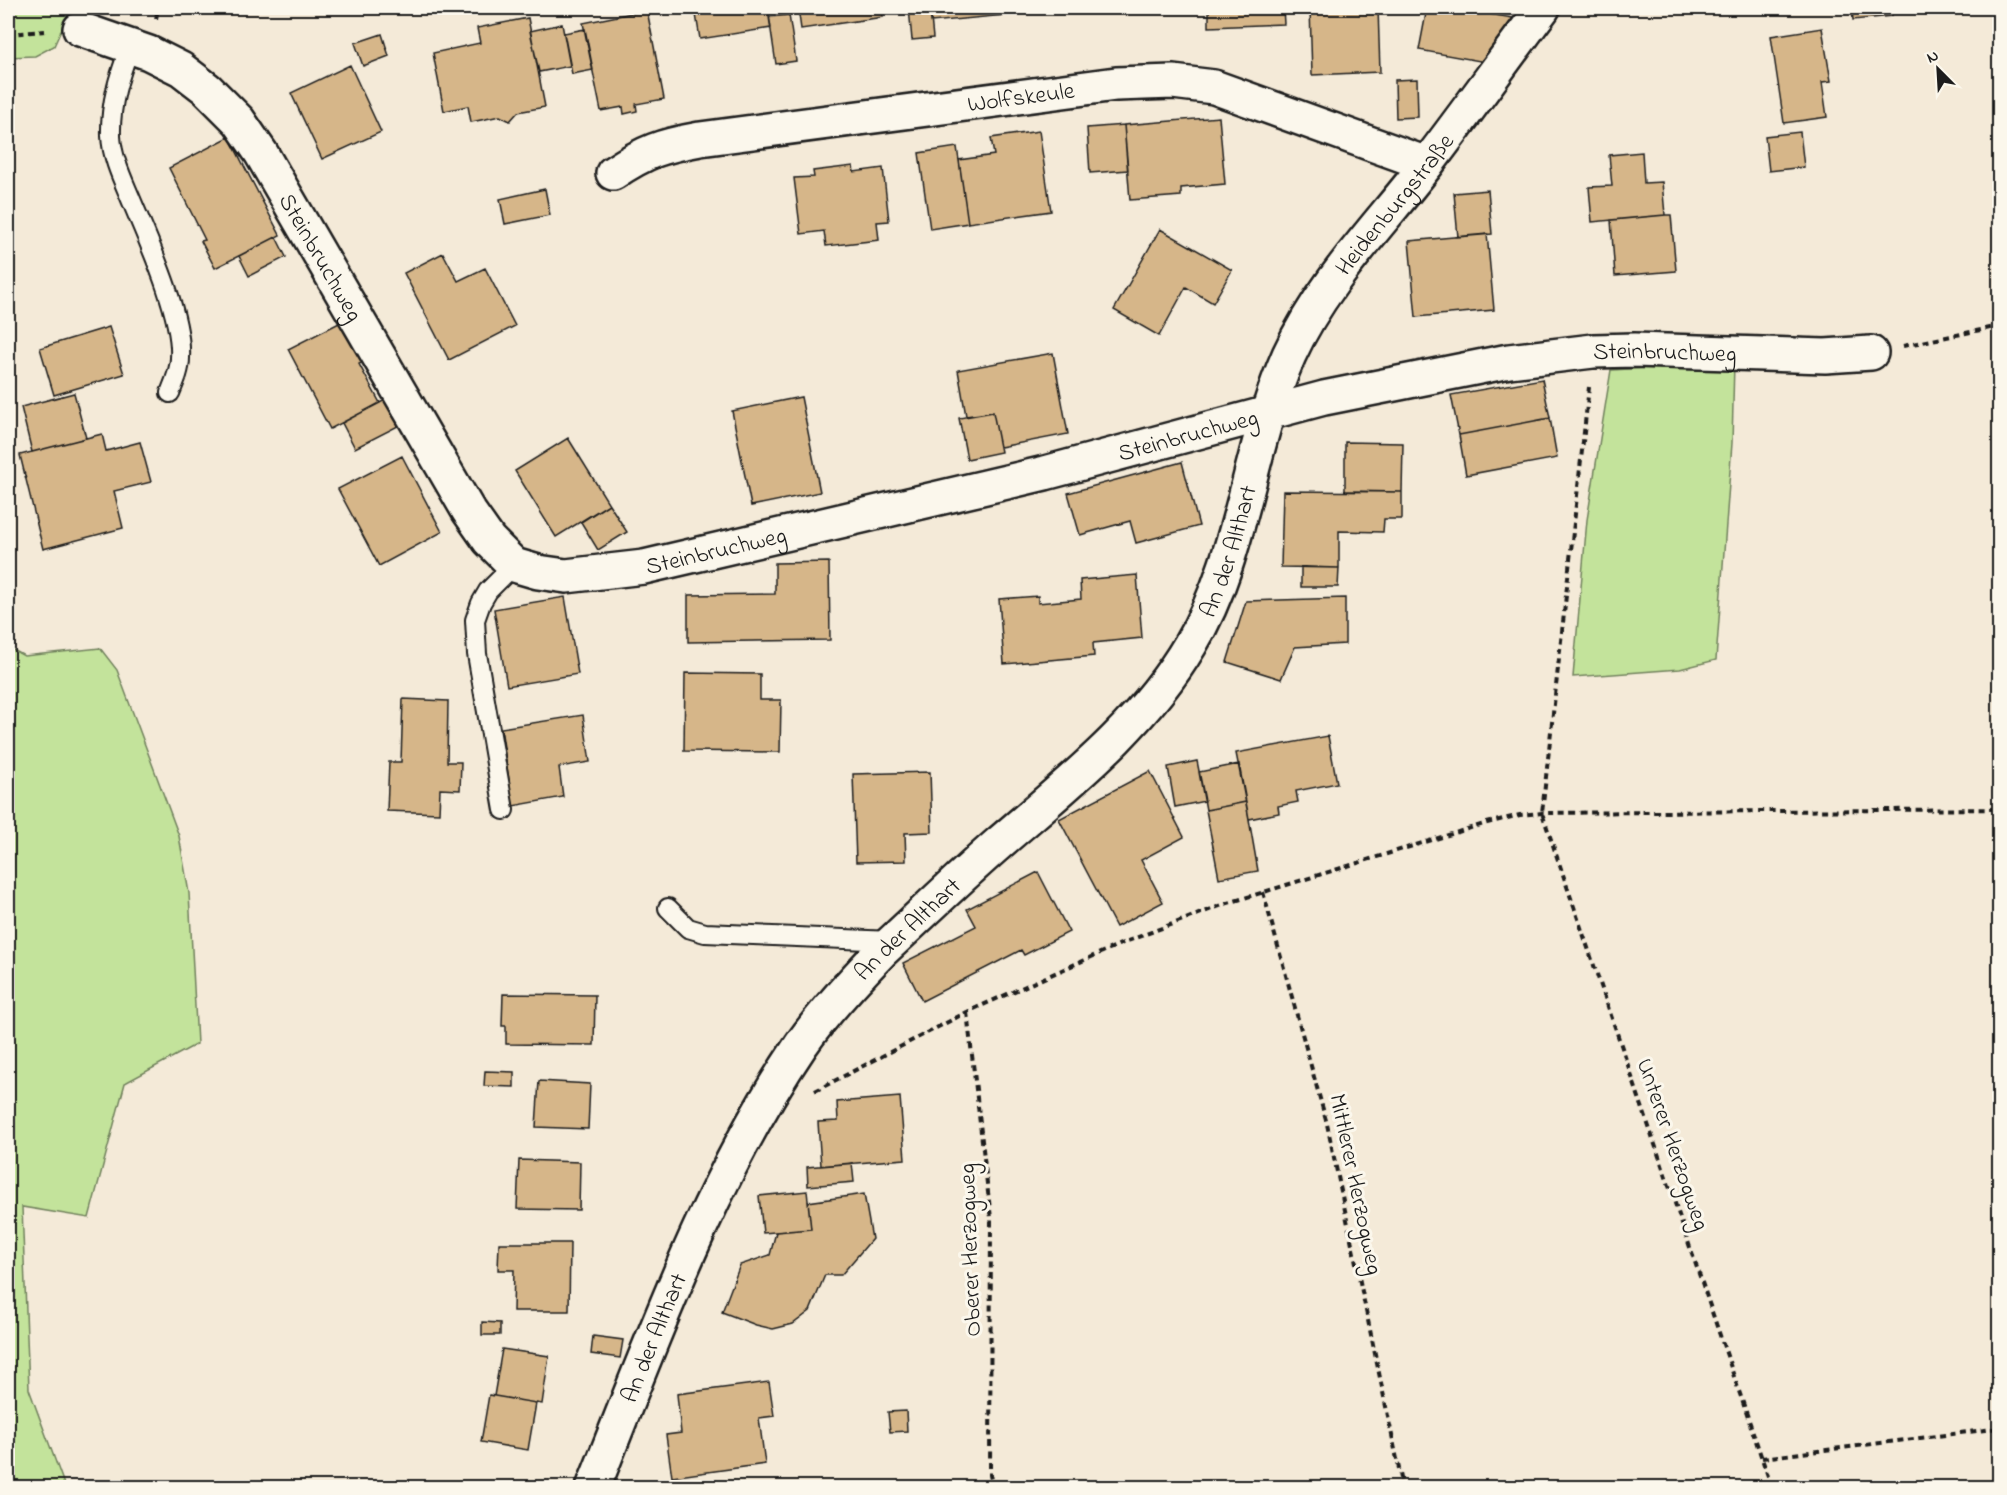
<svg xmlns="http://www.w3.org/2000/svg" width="2007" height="1495" font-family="'Indie Flower',sans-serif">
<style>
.green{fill:#c3e39b;stroke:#70805c;stroke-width:1.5}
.building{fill:#d6b689;stroke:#1c1c1c;stroke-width:1.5}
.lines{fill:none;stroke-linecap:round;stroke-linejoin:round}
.service-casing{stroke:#1c1c1c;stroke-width:22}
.minor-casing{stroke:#1c1c1c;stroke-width:38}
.tertiary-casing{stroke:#1c1c1c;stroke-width:38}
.path{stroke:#1c1c1c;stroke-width:4;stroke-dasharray:6 4.5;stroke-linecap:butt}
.service{stroke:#fbf7ec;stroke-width:18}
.minor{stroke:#fbf7ec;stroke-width:33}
.tertiary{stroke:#fbf7ec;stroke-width:33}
.labels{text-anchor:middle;stroke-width:6;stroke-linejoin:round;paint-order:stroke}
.street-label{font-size:24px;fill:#1c1c1c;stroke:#fbf7ec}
</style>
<rect width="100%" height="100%" fill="#f4ead8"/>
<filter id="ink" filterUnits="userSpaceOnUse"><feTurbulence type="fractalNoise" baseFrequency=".0167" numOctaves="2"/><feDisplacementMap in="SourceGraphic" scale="12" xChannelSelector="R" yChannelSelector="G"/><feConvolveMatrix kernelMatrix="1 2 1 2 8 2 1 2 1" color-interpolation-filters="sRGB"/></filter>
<g filter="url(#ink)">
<path class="green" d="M 8,8 L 102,8 L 63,26 L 54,46 L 35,56 L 8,57 Z
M 1734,363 L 1732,443 L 1716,660 L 1680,669 L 1573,677 L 1587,520 L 1611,370 Z
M 8,647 L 24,656 L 100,648 L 117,670 L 179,836 L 189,893 L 197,1044 L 125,1083 L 89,1218 L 22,1207 L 29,1389 L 65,1487 L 8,1487 Z"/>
<path class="building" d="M 695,8 L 768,8 L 771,28 L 700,39 Z
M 798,8 L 882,8 L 883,17 L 801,29 Z
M 909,8 L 930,8 L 933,38 L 912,40 Z
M 930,8 L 1038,8 L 1038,12 L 931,22 Z
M 1209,8 L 1283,8 L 1284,24 L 1209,27 Z
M 1310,8 L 1378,8 L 1380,72 L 1312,75 Z
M 1427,8 L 1453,8 L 1525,20 L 1491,63 L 1419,50 Z
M 1852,8 L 1892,8 L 1892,16 L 1853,20 Z
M 647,10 L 664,99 L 636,104 L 637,111 L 624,114 L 623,107 L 601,111 L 583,23 Z
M 789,15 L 796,61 L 776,64 L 769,17 Z
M 528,18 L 545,107 L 518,112 L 510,121 L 500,116 L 471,122 L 468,106 L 444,111 L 433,53 L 480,43 L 477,28 Z
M 562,24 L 570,66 L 539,72 L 530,31 Z
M 1822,28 L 1831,81 L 1822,82 L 1827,117 L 1784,123 L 1771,36 Z
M 585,29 L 593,70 L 572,74 L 564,33 Z
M 382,34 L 389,56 L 363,66 L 355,43 Z
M 350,65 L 381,132 L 322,159 L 291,93 Z
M 1417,79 L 1418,117 L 1396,118 L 1395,80 Z
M 1219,117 L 1225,184 L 1181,188 L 1181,196 L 1130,200 L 1124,125 Z
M 1124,125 L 1128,170 L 1090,173 L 1087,128 Z
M 1039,131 L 1051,211 L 968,223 L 959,160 L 994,155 L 991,138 Z
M 1800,132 L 1804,167 L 1769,171 L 1765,136 Z
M 229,137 L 280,235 L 215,268 L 201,241 L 205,240 L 169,168 Z
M 957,147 L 968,223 L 930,229 L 919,153 Z
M 1642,152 L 1644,183 L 1662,182 L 1665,215 L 1592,222 L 1589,187 L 1612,186 L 1609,155 Z
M 853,166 L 854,172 L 883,168 L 889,221 L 877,222 L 879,240 L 826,246 L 824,231 L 801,234 L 794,178 L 814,177 L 813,171 Z
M 545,189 L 550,215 L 505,224 L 500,199 Z
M 1488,190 L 1492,234 L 1458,237 L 1454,193 Z
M 1665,215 L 1671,215 L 1676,271 L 1615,276 L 1611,220 Z
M 1160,229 L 1232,270 L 1213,303 L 1186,287 L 1159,336 L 1114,310 Z
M 1487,234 L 1494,310 L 1416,317 L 1409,241 Z
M 276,237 L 286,257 L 249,276 L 239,256 Z
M 443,253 L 458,281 L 485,268 L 515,326 L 449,360 L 404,273 Z
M 345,320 L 366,361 L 359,364 L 380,403 L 330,429 L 288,349 Z
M 109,327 L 124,374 L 54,395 L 40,348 Z
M 1053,353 L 1068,434 L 1000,447 L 993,412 L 966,416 L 958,370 Z
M 1542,379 L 1550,418 L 1459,435 L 1451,395 Z
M 74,393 L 86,438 L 32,452 L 21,407 Z
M 801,397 L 820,492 L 751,506 L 732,411 Z
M 387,399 L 400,425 L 355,448 L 342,423 Z
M 993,412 L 1001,452 L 967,459 L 959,418 Z
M 1550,418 L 1557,458 L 1466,475 L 1459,435 Z
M 102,434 L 106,451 L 140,442 L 151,482 L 114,491 L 123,528 L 43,549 L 20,455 Z
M 568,438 L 609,504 L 556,537 L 515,471 Z
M 1345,442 L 1403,443 L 1402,492 L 1345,491 Z
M 402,456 L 442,532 L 379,566 L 338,489 Z
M 1182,462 L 1199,526 L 1136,543 L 1130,521 L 1080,535 L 1068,493 Z
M 1283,491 L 1402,492 L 1402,519 L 1384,519 L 1383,532 L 1339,531 L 1339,568 L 1281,567 Z
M 609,504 L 627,532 L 598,550 L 581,522 Z
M 829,562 L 830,640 L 688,642 L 688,595 L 775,594 L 775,563 Z
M 1301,567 L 1339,568 L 1338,587 L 1301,587 Z
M 1137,575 L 1142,638 L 1093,643 L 1094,656 L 1004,664 L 999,599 L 1038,596 L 1038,603 L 1081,599 L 1080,580 Z
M 565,597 L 578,674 L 507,686 L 494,609 Z
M 1345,598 L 1345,644 L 1295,647 L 1281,679 L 1227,662 L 1246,601 Z
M 685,673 L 760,674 L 760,700 L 781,700 L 780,752 L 684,751 Z
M 403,699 L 448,701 L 447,762 L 461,762 L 460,790 L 440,789 L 439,813 L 387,811 L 389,762 L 401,762 Z
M 583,715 L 590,762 L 559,767 L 563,797 L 513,806 L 501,728 Z
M 1328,736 L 1337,783 L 1296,791 L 1298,802 L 1278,806 L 1279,813 L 1249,819 L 1236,753 Z
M 1197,761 L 1205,801 L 1175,807 L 1168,767 Z
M 1239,764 L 1246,802 L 1206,810 L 1199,772 Z
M 1150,771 L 1184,837 L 1141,860 L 1163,902 L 1116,927 L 1059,819 Z
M 930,772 L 932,832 L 905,833 L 906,861 L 856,862 L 853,774 Z
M 1246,802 L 1258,871 L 1219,878 L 1206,810 Z
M 1038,872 L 1069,932 L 1024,955 L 1021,950 L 922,1001 L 903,963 L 976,926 L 967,909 Z
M 503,994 L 595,995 L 594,1045 L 506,1044 L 506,1026 L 502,1026 Z
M 485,1071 L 514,1072 L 514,1087 L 484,1086 Z
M 539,1081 L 590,1084 L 588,1129 L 536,1127 Z
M 900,1097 L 905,1159 L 821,1166 L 818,1122 L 838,1121 L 837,1102 Z
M 519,1160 L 580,1162 L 579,1210 L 517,1209 Z
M 852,1163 L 854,1182 L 808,1186 L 807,1167 Z
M 807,1191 L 811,1229 L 763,1233 L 759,1196 Z
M 864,1194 L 872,1239 L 841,1275 L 825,1275 L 810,1311 L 793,1324 L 773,1329 L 756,1325 L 722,1312 L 740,1265 L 770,1255 L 776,1232 L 811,1229 L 808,1202 Z
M 499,1243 L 570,1243 L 569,1311 L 513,1311 L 514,1270 L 498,1270 Z
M 482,1322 L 500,1323 L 500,1335 L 482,1335 Z
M 593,1336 L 623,1340 L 620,1358 L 591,1354 Z
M 502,1349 L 549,1356 L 542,1404 L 494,1396 Z
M 769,1382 L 774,1416 L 759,1418 L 765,1464 L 672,1477 L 666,1435 L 681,1433 L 677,1394 Z
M 489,1395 L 536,1403 L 528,1450 L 481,1442 Z
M 906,1411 L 907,1431 L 890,1432 L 888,1412 Z"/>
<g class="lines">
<g class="service-casing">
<path id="service" d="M 130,47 C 119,76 110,104 111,136 C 112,157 122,178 130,197 C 147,238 183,315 180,358 C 180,370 175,381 170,393
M 504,810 L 477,654 L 475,620 L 481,603 L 488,591 L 514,565
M 668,908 L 688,928 L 705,933 L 892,941"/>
</g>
<g class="minor-casing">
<g id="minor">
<path id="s1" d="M 80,29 L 149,53 L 181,69 L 207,89 L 239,121 L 261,153 L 468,510 L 489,540 L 514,565 L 538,572 L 566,576 L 644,567 L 1045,473 L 1324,398 L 1509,361 L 1593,351 L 1634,350 L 1825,356 L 1871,353"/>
<path id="s2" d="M 613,173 C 646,151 661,146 700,139 L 1116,84 L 1173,82 L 1214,87 L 1427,164"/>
</g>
</g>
<g class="tertiary-casing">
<g id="tertiary">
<path id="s3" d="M 593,1488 C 654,1336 709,1181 801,1045 C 824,1012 853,981 881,952 C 920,916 958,879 998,844 C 1067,784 1143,725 1190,645 C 1243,557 1248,448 1289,355 C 1322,283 1379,226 1427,164 C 1466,113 1504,60 1543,8"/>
</g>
</g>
<path class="path" d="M 156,19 L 158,8
M 8,34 L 45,31
M 1903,346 L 2000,326
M 1589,387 L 1542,813 L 1772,1488
M 1263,892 L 1327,1124 L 1403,1488
M 967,1012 L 991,1218 L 990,1475 L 993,1488
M 815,1091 L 967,1012 L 1125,942 L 1225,904 L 1487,823 L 1520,815 L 1542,813 L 2000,809
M 1762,1458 L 2000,1428"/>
<use href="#service" class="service"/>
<use href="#minor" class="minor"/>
<use href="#tertiary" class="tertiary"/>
</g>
</g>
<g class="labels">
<g class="street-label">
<text dy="8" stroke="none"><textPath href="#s2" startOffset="418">Wolfskeule</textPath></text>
<text dy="8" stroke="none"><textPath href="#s3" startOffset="1542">Heidenburgstraße</textPath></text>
<text dy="8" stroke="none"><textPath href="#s1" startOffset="346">Steinbruchweg</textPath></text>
<text dy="8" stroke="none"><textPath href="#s1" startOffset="1888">Steinbruchweg</textPath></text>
<text dy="8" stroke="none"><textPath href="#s1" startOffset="1402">Steinbruchweg</textPath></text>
<text dy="8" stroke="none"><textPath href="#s1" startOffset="916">Steinbruchweg</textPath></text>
<text dy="8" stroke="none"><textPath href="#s3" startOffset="1152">An der Althart</textPath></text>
<text dy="8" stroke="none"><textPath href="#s3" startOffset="648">An der Althart</textPath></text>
<text transform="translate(1674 1144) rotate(71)" y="8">Unterer Herzogweg</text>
<text transform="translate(1357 1184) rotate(78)" y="8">Mittlerer Herzogweg</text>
<text transform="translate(969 1250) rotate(-92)" y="8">Oberer Herzogweg</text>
<text dy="8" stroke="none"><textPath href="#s3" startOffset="162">An der Althart</textPath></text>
</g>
</g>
<rect width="2007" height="1495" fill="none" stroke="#fbf7ec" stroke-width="30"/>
<rect x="15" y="15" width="1977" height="1465" fill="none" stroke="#1c1c1c" stroke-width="2" filter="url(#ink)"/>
<g transform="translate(1938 69) rotate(336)" stroke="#fbf7ec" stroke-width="4.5" paint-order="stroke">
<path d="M0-4.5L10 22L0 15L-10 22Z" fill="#1c1c1c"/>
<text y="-9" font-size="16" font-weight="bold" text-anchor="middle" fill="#1c1c1c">N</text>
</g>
</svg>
